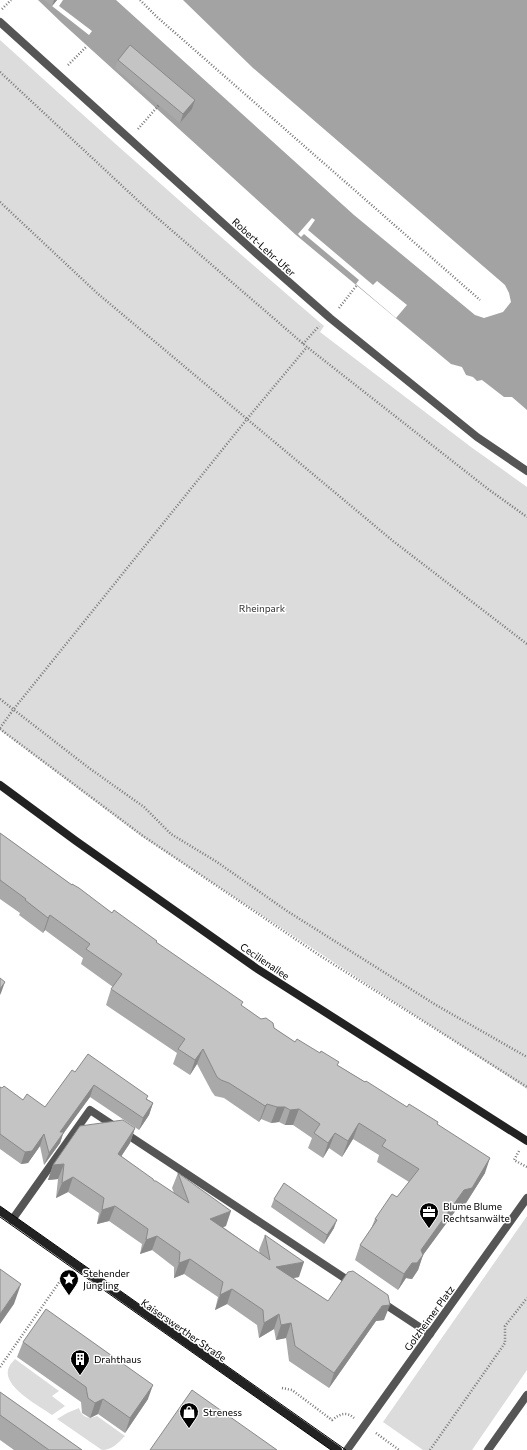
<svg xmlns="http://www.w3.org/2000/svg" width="527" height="1450" font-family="Commissioner,sans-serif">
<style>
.green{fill:#dcdcdc}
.water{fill:#a3a3a3}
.pier{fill:#fff}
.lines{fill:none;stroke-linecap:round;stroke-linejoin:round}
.path{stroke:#777;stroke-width:2.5;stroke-dasharray:1 2;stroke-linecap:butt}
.lane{stroke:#555;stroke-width:8}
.street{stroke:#555;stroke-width:8}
.secondary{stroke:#222;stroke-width:8}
.tram{stroke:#000;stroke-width:1}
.wall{fill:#a9a9a9}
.shaded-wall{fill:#898989}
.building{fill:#c4c4c4;stroke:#898989}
.labels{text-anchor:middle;stroke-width:3;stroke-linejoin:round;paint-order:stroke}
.street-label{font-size:10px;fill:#000;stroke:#fff}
.park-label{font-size:10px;fill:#333;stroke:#fff}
.poi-label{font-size:10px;fill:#000;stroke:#fff;text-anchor:start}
</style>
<rect width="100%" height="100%" fill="#fff"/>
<path class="green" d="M 0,40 C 107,137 215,233 324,326 L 320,332 L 471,447 L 527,487 L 527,1089 L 141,836 L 0,730 Z
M 527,1216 L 527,1370 L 472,1450 L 423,1450 L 383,1422 Z
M 15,1359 L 59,1391 L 52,1396 L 65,1406 L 52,1415 C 40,1406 0,1386 9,1367 C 10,1364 13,1362 15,1359 Z
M 79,1408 C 82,1417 88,1420 97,1416 L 125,1436 C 118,1443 112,1450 102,1450 L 57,1419 L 67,1413 Z"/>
<path class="water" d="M 38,0 L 116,0 L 354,215 L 475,315 L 484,318 L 503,312 L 511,302 L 509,293 L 505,285 L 253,68 L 183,0 L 527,0 L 527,410 L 512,397 L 504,397 L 482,380 L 477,381 L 473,377 L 466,375 L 462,367 L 451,364 L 296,235 L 62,23 Z"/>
<path class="pier" d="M 57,0 L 63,0 L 59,6 L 92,31 L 89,35 L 52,6 Z
M 312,218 L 315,220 L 308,230 L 373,285 L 377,281 L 407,305 L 396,318 L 356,284 L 359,280 L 304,234 L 301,237 L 298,234 Z"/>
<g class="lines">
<path class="path" d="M 140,0 L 157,17 L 480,300
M 2,9 L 11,0
M 68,65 L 87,46
M 0,72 L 147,209 L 307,347 L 488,489 L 527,517
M 138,129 L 159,105
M 0,202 L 97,293 L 247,419 L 393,541 L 527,644
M 339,308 L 357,285
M 303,344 L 319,326
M 0,699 L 89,768 L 144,807 L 171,834 L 217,862 L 287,911 L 436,1005 L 527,1057
M 0,728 L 13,710 L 247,419 L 307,347
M 0,729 L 143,836 L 319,955 L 527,1087
M 519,1151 L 514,1160 L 527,1167
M 0,1367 L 65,1274
M 282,1388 L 292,1390 L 332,1420 C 340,1414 346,1411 354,1418
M 376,1433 L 399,1450
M 430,1450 L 505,1343 L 505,1326 L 527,1298"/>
<path class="lane" d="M 12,1220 L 90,1110 L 352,1283
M 380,1301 L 430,1334"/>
<path class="street" d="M 0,22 L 257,254 L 330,318 L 477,437 L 527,471
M 347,1450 L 527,1198
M 488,1450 L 527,1395"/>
<path class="secondary" d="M 0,785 L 76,841 L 256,968 L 527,1141
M 0,1211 L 338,1450"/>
<path class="tram" d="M 0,1206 L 346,1450
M 0,1217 L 331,1450"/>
</g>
<path class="wall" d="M 44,0 L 57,0 L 52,6 Z
M 118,60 L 195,100 L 192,109 L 180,123 L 115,68 Z
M 0,833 L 72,885 L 112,913 L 157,941 L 156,943 L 241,1006 L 295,1042 L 337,1065 L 365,1082 L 437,1125 L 485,1173 L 466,1203 L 459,1206 L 423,1255 L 418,1270 L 412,1279 L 406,1278 L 398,1290 L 355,1260 L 360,1245 L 370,1231 L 375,1219 L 397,1197 L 409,1182 L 377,1162 L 379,1155 L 353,1139 L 342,1157 L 329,1148 L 323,1158 L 308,1148 L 312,1138 L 293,1125 L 285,1125 L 279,1122 L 271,1123 L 261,1119 L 259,1122 L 224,1098 L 215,1096 L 212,1092 L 197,1064 L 190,1075 L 173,1064 L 177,1053 L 106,1005 L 111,989 L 113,987 L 81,964 L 83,958 L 45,930 L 43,933 L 19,915 L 20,913 L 0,899 Z
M 75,1072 L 147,1099 L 153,1103 L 149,1115 L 139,1130 L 90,1097 L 63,1134 L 60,1143 L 44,1165 L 40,1146 L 28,1163 L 21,1164 L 0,1149 L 0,1087 L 23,1100 L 45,1107 Z
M 135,1128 L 130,1143 L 121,1156 L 154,1181 L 174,1193 L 172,1188 L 178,1173 L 226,1226 L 223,1227 L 260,1254 L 259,1250 L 265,1235 L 299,1277 L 293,1278 L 328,1301 L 384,1320 L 376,1321 L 329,1388 L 289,1361 L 286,1338 L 276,1340 L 274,1329 L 259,1338 L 257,1325 L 227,1304 L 215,1310 L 218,1297 L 184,1274 L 174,1278 L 174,1267 L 152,1250 L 140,1254 L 142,1244 L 109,1221 L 97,1224 L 99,1213 L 68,1192 L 56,1198 L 58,1179 L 48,1180 L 53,1165 Z
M 274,1199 L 334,1228 L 324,1244 L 271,1207 Z
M 23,1342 L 148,1399 L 125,1433 L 98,1414 L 90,1418 L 82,1413 L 81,1402 L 17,1357 Z
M 0,1392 L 82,1450 L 14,1450 L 0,1440 Z"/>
<path class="shaded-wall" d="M 54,0 L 57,0 L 52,6 Z
M 195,100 L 192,109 L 180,123 L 183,114 Z
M 50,915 L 45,930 L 43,933 L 48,918 Z
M 5,982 L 1,993 L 0,995 L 0,989 Z
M 203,1049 L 197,1064 L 190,1075 L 195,1060 Z
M 94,1085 L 90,1097 L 63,1134 L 60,1143 L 44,1165 L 49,1153 L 60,1132 Z
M 153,1103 L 149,1115 L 139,1130 L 143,1118 Z
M 267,1104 L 261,1119 L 259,1122 L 265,1106 Z
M 277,1107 L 285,1107 L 279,1122 L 271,1123 Z
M 299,1109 L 293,1125 L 285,1125 L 290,1110 Z
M 359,1123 L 353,1139 L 342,1157 L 348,1141 Z
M 135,1128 L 130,1143 L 113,1169 L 118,1154 Z
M 335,1133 L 329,1148 L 323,1158 L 328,1143 Z
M 44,1134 L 40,1146 L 28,1163 L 21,1164 L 25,1152 Z
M 490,1158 L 485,1173 L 466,1203 L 459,1206 L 423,1255 L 418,1270 L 412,1279 L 406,1278 L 398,1290 L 404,1274 L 464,1190 Z
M 64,1164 L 58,1179 L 48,1180 L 53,1165 Z
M 73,1177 L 68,1192 L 56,1198 L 62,1183 Z
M 115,1206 L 109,1221 L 97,1224 L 102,1210 Z
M 231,1211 L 226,1226 L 205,1234 L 210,1219 Z
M 337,1220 L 334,1228 L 324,1244 L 327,1235 Z
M 157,1236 L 152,1250 L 140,1254 L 146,1240 Z
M 190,1259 L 184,1274 L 174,1278 L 179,1263 Z
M 304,1262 L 299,1277 L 271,1282 L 276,1267 Z
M 21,1284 L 14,1304 L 0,1324 L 0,1314 Z
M 232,1289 L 227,1304 L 215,1310 L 220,1295 Z
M 390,1305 L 384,1320 L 376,1321 L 329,1388 L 334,1373 L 382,1306 Z
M 279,1314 L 274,1329 L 259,1338 L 264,1323 Z
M 291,1323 L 286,1338 L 276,1340 L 281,1325 Z
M 153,1385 L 148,1399 L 125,1433 L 130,1418 Z
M 103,1399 L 98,1414 L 90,1418 L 95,1403 Z"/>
<path class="building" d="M 130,45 L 195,100 L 183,114 L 118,60 Z
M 0,833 L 72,885 L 72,884 L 79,888 L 112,913 L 114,910 L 157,941 L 156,942 L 243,1002 L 241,1005 L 261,1019 L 266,1018 L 273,1023 L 274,1028 L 295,1042 L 297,1039 L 320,1053 L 321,1051 L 339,1062 L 337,1065 L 365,1082 L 366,1081 L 407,1107 L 409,1104 L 438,1122 L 437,1124 L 490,1158 L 472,1188 L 464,1190 L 421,1250 L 423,1255 L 417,1263 L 412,1263 L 404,1274 L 360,1245 L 377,1220 L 375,1219 L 392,1194 L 397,1197 L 419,1169 L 382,1146 L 386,1140 L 359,1123 L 348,1141 L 335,1133 L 328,1143 L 314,1133 L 320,1124 L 299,1109 L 290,1110 L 285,1107 L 277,1107 L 267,1104 L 265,1106 L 229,1083 L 221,1080 L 217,1077 L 203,1049 L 195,1060 L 178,1049 L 185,1039 L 111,989 L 122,974 L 86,949 L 90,944 L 50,915 L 48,918 L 25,900 L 26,899 L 0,880 Z
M 0,978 L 5,982 L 0,989 Z
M 88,1054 L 148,1096 L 146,1099 L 153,1103 L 143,1118 L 94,1085 L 60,1132 L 64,1132 L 49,1153 L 44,1134 L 32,1151 L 25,1152 L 0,1134 L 0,1087 L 2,1088 L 4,1086 L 23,1100 L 27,1094 L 45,1107 L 72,1070 L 75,1072 Z
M 123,1120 L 135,1128 L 118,1154 L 153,1179 L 154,1181 L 156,1181 L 189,1203 L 178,1173 L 231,1211 L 210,1219 L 270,1260 L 265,1235 L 304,1262 L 276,1267 L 328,1301 L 348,1272 L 353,1271 L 388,1295 L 390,1305 L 382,1306 L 334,1373 L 295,1346 L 291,1323 L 281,1325 L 279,1314 L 264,1323 L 263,1310 L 232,1289 L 220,1295 L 223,1282 L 190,1259 L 179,1263 L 180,1252 L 157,1236 L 146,1240 L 148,1229 L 115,1206 L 102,1210 L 104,1198 L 73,1177 L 62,1183 L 64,1164 L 53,1165 L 80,1126 Z
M 284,1183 L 337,1220 L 327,1235 L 274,1199 Z
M 0,1269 L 21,1284 L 0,1314 Z
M 46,1309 L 153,1385 L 130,1418 L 103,1399 L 95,1403 L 88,1398 L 86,1387 L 23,1342 Z
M 192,1390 L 277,1450 L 150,1450 Z
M 0,1392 L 82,1450 L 49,1450 L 0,1415 Z"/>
<defs>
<g id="office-pin" transform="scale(1)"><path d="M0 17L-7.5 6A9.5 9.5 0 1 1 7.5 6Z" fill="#000" stroke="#fff"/><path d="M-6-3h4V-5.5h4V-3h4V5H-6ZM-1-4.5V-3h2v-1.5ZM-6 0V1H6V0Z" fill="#fff"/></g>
<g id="sight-pin" transform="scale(1)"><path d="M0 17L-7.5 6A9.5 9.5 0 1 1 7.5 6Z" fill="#000" stroke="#fff"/><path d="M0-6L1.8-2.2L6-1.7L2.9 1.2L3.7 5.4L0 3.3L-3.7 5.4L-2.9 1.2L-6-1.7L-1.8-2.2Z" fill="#fff"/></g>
<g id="building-pin" transform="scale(1)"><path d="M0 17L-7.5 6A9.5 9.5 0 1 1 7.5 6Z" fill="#000" stroke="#fff"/><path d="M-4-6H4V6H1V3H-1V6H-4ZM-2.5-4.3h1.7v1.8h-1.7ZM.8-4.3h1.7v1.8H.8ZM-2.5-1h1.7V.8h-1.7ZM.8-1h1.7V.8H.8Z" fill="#fff"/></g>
<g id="shop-pin" transform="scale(1)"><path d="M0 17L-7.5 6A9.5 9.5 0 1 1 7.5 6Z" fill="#000" stroke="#fff"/><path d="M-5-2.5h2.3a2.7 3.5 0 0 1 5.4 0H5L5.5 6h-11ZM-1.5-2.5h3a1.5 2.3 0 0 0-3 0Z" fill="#fff"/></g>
</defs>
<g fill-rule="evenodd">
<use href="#office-pin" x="429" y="1212"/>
<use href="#sight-pin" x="69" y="1279"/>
<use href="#building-pin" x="80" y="1359"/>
<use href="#shop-pin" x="189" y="1412"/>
</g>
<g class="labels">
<g class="street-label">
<text transform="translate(264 247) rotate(42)" y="4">Robert-Lehr-Ufer</text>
<text transform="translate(265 961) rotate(34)" y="4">Cecilienallee</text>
<text transform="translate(429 1318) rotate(-54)" y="4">Golzheimer Platz</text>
<text transform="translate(184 1330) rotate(35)" y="4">Kaiserswerther Straße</text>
</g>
<g class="park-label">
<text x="262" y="612">Rheinpark</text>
</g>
<g class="poi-label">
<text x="443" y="1210">Blume Blume<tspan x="443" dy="12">Rechtsanwälte</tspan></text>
<text x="83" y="1277">Stehender<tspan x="83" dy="12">Jüngling</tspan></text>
<text x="94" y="1363">Drahthaus</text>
<text x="203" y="1416">Streness</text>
</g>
</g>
</svg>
